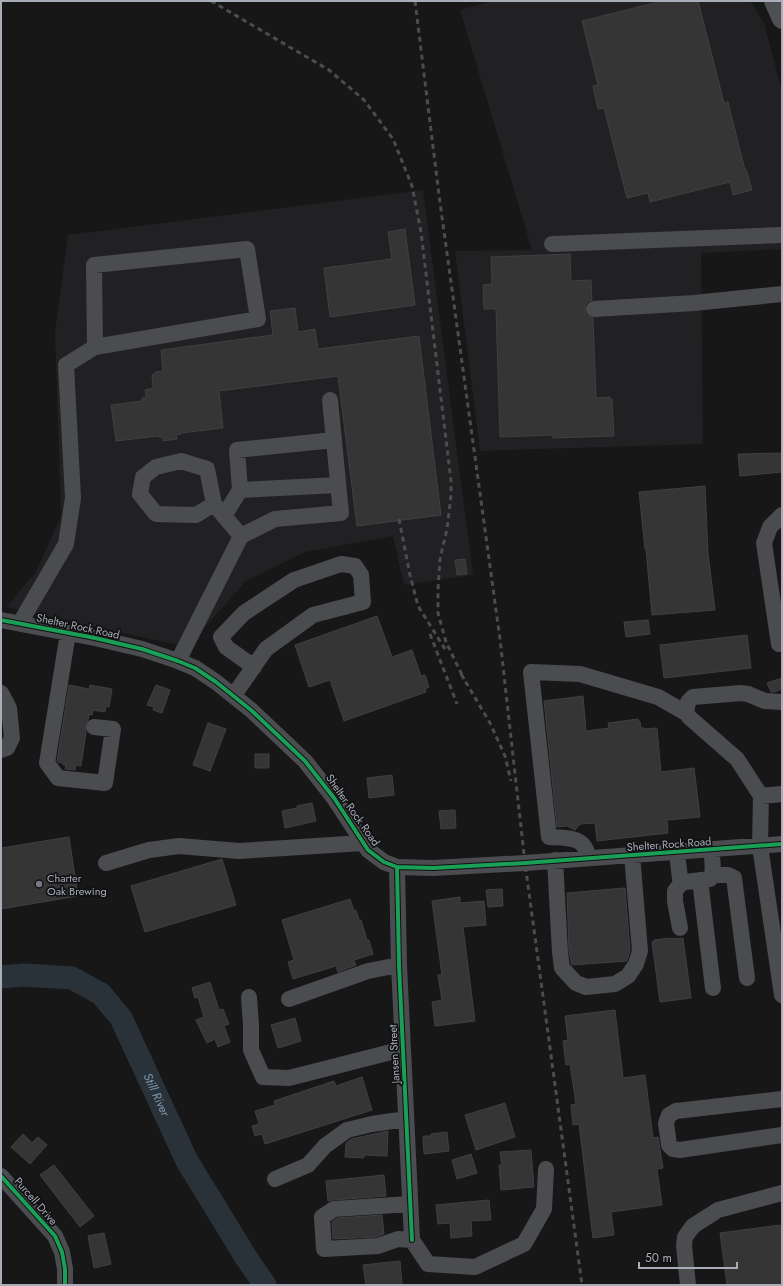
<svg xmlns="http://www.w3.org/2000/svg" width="783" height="1286" font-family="Jost,sans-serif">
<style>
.built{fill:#212123}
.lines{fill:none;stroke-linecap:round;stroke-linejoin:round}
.river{stroke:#2a3239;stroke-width:23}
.building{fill:#353536;stroke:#3f4043}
.minor{stroke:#4b4c50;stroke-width:16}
.major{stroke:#4d4f52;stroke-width:20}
.rail{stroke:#4b4c4f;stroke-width:3;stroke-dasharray:5 4;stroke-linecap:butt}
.cycleway-casing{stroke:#111113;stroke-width:6}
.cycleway{stroke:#1a9f57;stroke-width:4}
.poi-dot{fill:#757880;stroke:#111113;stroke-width:1.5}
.labels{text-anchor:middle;stroke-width:3.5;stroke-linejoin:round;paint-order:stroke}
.street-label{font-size:11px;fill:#a8adb8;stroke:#111113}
.poi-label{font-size:11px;fill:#a8adb8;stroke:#111113;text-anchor:start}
.water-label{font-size:12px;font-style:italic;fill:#7f9bb3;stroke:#111113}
</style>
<rect width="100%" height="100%" fill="#171717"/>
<path class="built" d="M 491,1 L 750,1 L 764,23 L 782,91 L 782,249 L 701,253 L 703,444 L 480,451 L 455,251 L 532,250 L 460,10 Z
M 423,190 L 473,575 L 404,585 L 393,536 L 305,552 L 246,581 L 187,647 L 6,607 L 36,572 L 61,516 L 55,332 L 68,235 Z"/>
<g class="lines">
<path class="river" id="s1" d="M 1,977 L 24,975 L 72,978 L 101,994 L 121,1018 L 187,1161 L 247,1259 L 265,1285"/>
</g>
<path class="building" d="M 662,1 L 698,1 L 724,103 L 728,102 L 745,170 L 746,169 L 752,190 L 733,195 L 730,182 L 650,202 L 648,193 L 627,198 L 604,108 L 598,109 L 593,86 L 598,85 L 582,21 Z
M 405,229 L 415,305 L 330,317 L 324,268 L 392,259 L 388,232 Z
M 570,254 L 571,281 L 591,280 L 592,300 L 588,301 L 586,304 L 585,309 L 586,315 L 593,318 L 596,398 L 610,397 L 610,399 L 612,399 L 614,436 L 553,438 L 553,435 L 500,437 L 496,309 L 484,309 L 483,285 L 492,284 L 491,257 Z
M 295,308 L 298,332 L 315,329 L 318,349 L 419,336 L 441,515 L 357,526 L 338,376 L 219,391 L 223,428 L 181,433 L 181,434 L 176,435 L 177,439 L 163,441 L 163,437 L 158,437 L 158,436 L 116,441 L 111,405 L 142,401 L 142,398 L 146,398 L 145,390 L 153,388 L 152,375 L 155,374 L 155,372 L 163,371 L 161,350 L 273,335 L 270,311 Z
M 782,453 L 782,472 L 740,476 L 738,454 Z
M 705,486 L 708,553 L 715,610 L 652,615 L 646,549 L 645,549 L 639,492 Z
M 465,559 L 467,574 L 457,575 L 455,560 Z
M 377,616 L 392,657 L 412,650 L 421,676 L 425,675 L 429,687 L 425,689 L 426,692 L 344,721 L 330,680 L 309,687 L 295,645 Z
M 648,620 L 650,634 L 626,637 L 624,622 Z
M 747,635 L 751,668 L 664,678 L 660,645 Z
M 782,678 L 782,689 L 774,692 L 771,692 L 767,683 Z
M 69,685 L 89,689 L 90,685 L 112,689 L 109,707 L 106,706 L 105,712 L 93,710 L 92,715 L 89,714 L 88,720 L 85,726 L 86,732 L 81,766 L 76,765 L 75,770 L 65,769 L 66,765 L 63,765 L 63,763 L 58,762 L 57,761 Z
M 156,685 L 170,690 L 162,713 L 153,710 L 154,707 L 147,705 Z
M 583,696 L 586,731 L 609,728 L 608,723 L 638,719 L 639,722 L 640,722 L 641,728 L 644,728 L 644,729 L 657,728 L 661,772 L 694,768 L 700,817 L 667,820 L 668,833 L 597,841 L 595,823 L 580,824 L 575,830 L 567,826 L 557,827 L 544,701 Z
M 208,723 L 226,729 L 210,771 L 193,765 Z
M 255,754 L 269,754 L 269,768 L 255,768 Z
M 392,775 L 394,795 L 369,798 L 367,778 Z
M 312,803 L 316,821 L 285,828 L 282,811 L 297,808 L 297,806 Z
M 455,810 L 456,828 L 441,829 L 439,811 Z
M 69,837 L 78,896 L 1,909 L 1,848 Z
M 222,859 L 236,905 L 145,932 L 131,886 Z
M 625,888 L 630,950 L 627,961 L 572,965 L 569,951 L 567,893 Z
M 502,889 L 503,906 L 488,907 L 486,890 Z
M 460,897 L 460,903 L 484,901 L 486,925 L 463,927 L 475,1021 L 435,1026 L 432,1002 L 442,1000 L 438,975 L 442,975 L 432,901 Z
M 350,899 L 354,911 L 356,910 L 359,920 L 361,920 L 367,940 L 369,940 L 373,954 L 354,960 L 356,965 L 338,972 L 336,966 L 293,979 L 288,962 L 294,960 L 282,920 Z
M 671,938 L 671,939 L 683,938 L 691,998 L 660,1002 L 652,942 L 654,942 L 654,940 Z
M 210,982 L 219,1010 L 223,1009 L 229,1024 L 224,1026 L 230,1042 L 218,1047 L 215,1039 L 207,1043 L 196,1020 L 204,1017 L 198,997 L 195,998 L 192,988 Z
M 615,1010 L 623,1078 L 645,1075 L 653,1138 L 658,1137 L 663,1168 L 657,1169 L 662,1205 L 611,1212 L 614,1235 L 593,1238 L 579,1124 L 573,1125 L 571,1105 L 576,1104 L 570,1064 L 566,1065 L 563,1041 L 568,1040 L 565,1016 Z
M 295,1018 L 301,1041 L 278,1048 L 271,1025 Z
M 362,1077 L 372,1110 L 265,1144 L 262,1134 L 255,1136 L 252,1126 L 259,1124 L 255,1111 L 275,1105 L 274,1101 L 334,1081 L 336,1086 Z
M 505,1103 L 515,1137 L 476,1150 L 465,1115 Z
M 388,1131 L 387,1156 L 364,1155 L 364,1158 L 345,1157 L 346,1143 L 351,1139 Z
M 447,1132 L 449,1151 L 424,1154 L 423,1136 L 431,1136 L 431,1134 Z
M 23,1134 L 32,1143 L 38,1137 L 47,1145 L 30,1164 L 11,1147 Z
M 531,1150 L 534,1187 L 501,1190 L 499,1165 L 502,1165 L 500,1152 Z
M 471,1154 L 477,1173 L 457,1179 L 452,1160 Z
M 54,1165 L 94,1216 L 80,1227 L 40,1175 Z
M 384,1175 L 386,1196 L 333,1200 L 328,1201 L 326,1181 Z
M 489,1200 L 491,1220 L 471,1221 L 472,1236 L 451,1238 L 450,1223 L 438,1224 L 436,1205 Z
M 382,1215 L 384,1234 L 376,1237 L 333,1239 L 332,1222 L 337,1218 Z
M 780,1225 L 782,1242 L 782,1285 L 727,1285 L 720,1233 Z
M 104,1233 L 111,1264 L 94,1268 L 88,1236 Z
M 400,1261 L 402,1285 L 366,1285 L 363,1265 Z"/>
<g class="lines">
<path class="minor" d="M 552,244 L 782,235
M 594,309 L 694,303 L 782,294
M 240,490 L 237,450 L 334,440
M 214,504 L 207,469 L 181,461 L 156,467 L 143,477 L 140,494 L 156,514 L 196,515 L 214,504 L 241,536
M 224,516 L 240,490 L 338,485
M 1,620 L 95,638 L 142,649 L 178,661 L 195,668 L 216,682 L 251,710 L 305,761 L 334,798 L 368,850 L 384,862 L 397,867 L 433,868 L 525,863 L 782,844
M 20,623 L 66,544 L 73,498 L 66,365 L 95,347 L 258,319 L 247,249 L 94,265 L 95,347
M 68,633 L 47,763 L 58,778 L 105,783 L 113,729 L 94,727
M 779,644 L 764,543 L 770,527 L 782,515
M 178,661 L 241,536 L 275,519 L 341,513 L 330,400
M 1,693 L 9,708 L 12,738 L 7,748 L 1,750
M 234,695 L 266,649 L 313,615 L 363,602 L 361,575 L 355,566 L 341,564 L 294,580 L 244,613 L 221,637 L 226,647 L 254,667
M 782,702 L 765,701 L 748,694 L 741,693 L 693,697 L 688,702 L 686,713 L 690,718 L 737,759 L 761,796 L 760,846 L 782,995
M 761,796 L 782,794
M 677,852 L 680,879 L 685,882 L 710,879 C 715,871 712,859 711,850
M 588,858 C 586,836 567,838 549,837 L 531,672 L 580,674 L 658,697 L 686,713
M 555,860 L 560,952 L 562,968 L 576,983 L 586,987 L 615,984 L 628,976 L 636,964 L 640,951 L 632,855
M 106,863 L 149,850 L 179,846 L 239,851 L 362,843
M 397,867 L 399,965 L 412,1240
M 712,875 L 728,875 L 734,878 L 747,978
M 700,880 L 713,988
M 680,928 L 675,901 L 675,891 L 683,881
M 249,997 L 251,1026 L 251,1050 L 263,1077 L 289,1078 L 403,1049
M 289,999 L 368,971 L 399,965
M 782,1099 L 676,1111 L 669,1115 L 666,1123 L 669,1145 L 673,1149 L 680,1150 L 782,1135
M 1,1176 L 55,1236 L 62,1252 L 65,1269 L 65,1285
M 275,1179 L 308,1165 L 325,1146 L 347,1130 L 372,1124 L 406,1119
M 410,1204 L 334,1209 L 322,1217 L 324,1249 L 378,1246 L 398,1239 L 412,1240
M 412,1240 L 428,1264 L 475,1267 L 524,1244 L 544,1209 L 546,1169
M 688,1285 L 684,1246 L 685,1237 L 693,1226 L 718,1210 L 782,1193"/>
<path class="major" d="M 774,1 L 782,19"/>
<path class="rail" d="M 211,1 L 329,70 L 364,100 L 393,139 L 412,186 L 421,232 L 451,481 L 451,495 L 447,529 L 440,559 L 438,589 L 438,613 L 446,642 L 464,679
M 415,1 L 439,195 L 500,639 L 525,863 L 582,1285
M 399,519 L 410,575 L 418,606 L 445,649
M 430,634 L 457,704
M 461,674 L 490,723 L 505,756 L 511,781"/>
<g class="cycleway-casing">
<path id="cycleway" d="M 1,620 L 95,638 L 142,649 L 178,661 L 195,668 L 216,682 L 251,710 L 305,761 L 334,798 L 368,850 L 384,862 L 397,867 L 433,868 L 525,863 L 782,844
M 397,867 L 399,965 L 412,1240
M 1,1176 L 55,1236 L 62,1252 L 65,1269 L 65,1285"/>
</g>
<use href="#cycleway" class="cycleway"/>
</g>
<circle class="poi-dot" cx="39" cy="884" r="4"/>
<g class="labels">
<g class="street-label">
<text transform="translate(78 626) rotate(12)" y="4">Shelter Rock Road</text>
<text transform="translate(353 810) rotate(55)" y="4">Shelter Rock Road</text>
<text transform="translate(669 844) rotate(-4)" y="4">Shelter Rock Road</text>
<text transform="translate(394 1054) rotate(-93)" y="4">Jansen Street</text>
<text transform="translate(36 1201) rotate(49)" y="4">Purcell Drive</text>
</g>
<g class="poi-label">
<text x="47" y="882">Charter<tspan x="47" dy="13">Oak Brewing</tspan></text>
</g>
<g class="water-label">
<text dy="4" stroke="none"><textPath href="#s1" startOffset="220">Still River</textPath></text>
</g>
</g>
<rect width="783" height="1286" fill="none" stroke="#a8adb8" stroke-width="4"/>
<path d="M639 1262v6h98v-6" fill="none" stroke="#a8adb8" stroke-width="2"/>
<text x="645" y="1262" font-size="12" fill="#a8adb8" stroke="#111113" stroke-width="3" paint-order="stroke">50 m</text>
</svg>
